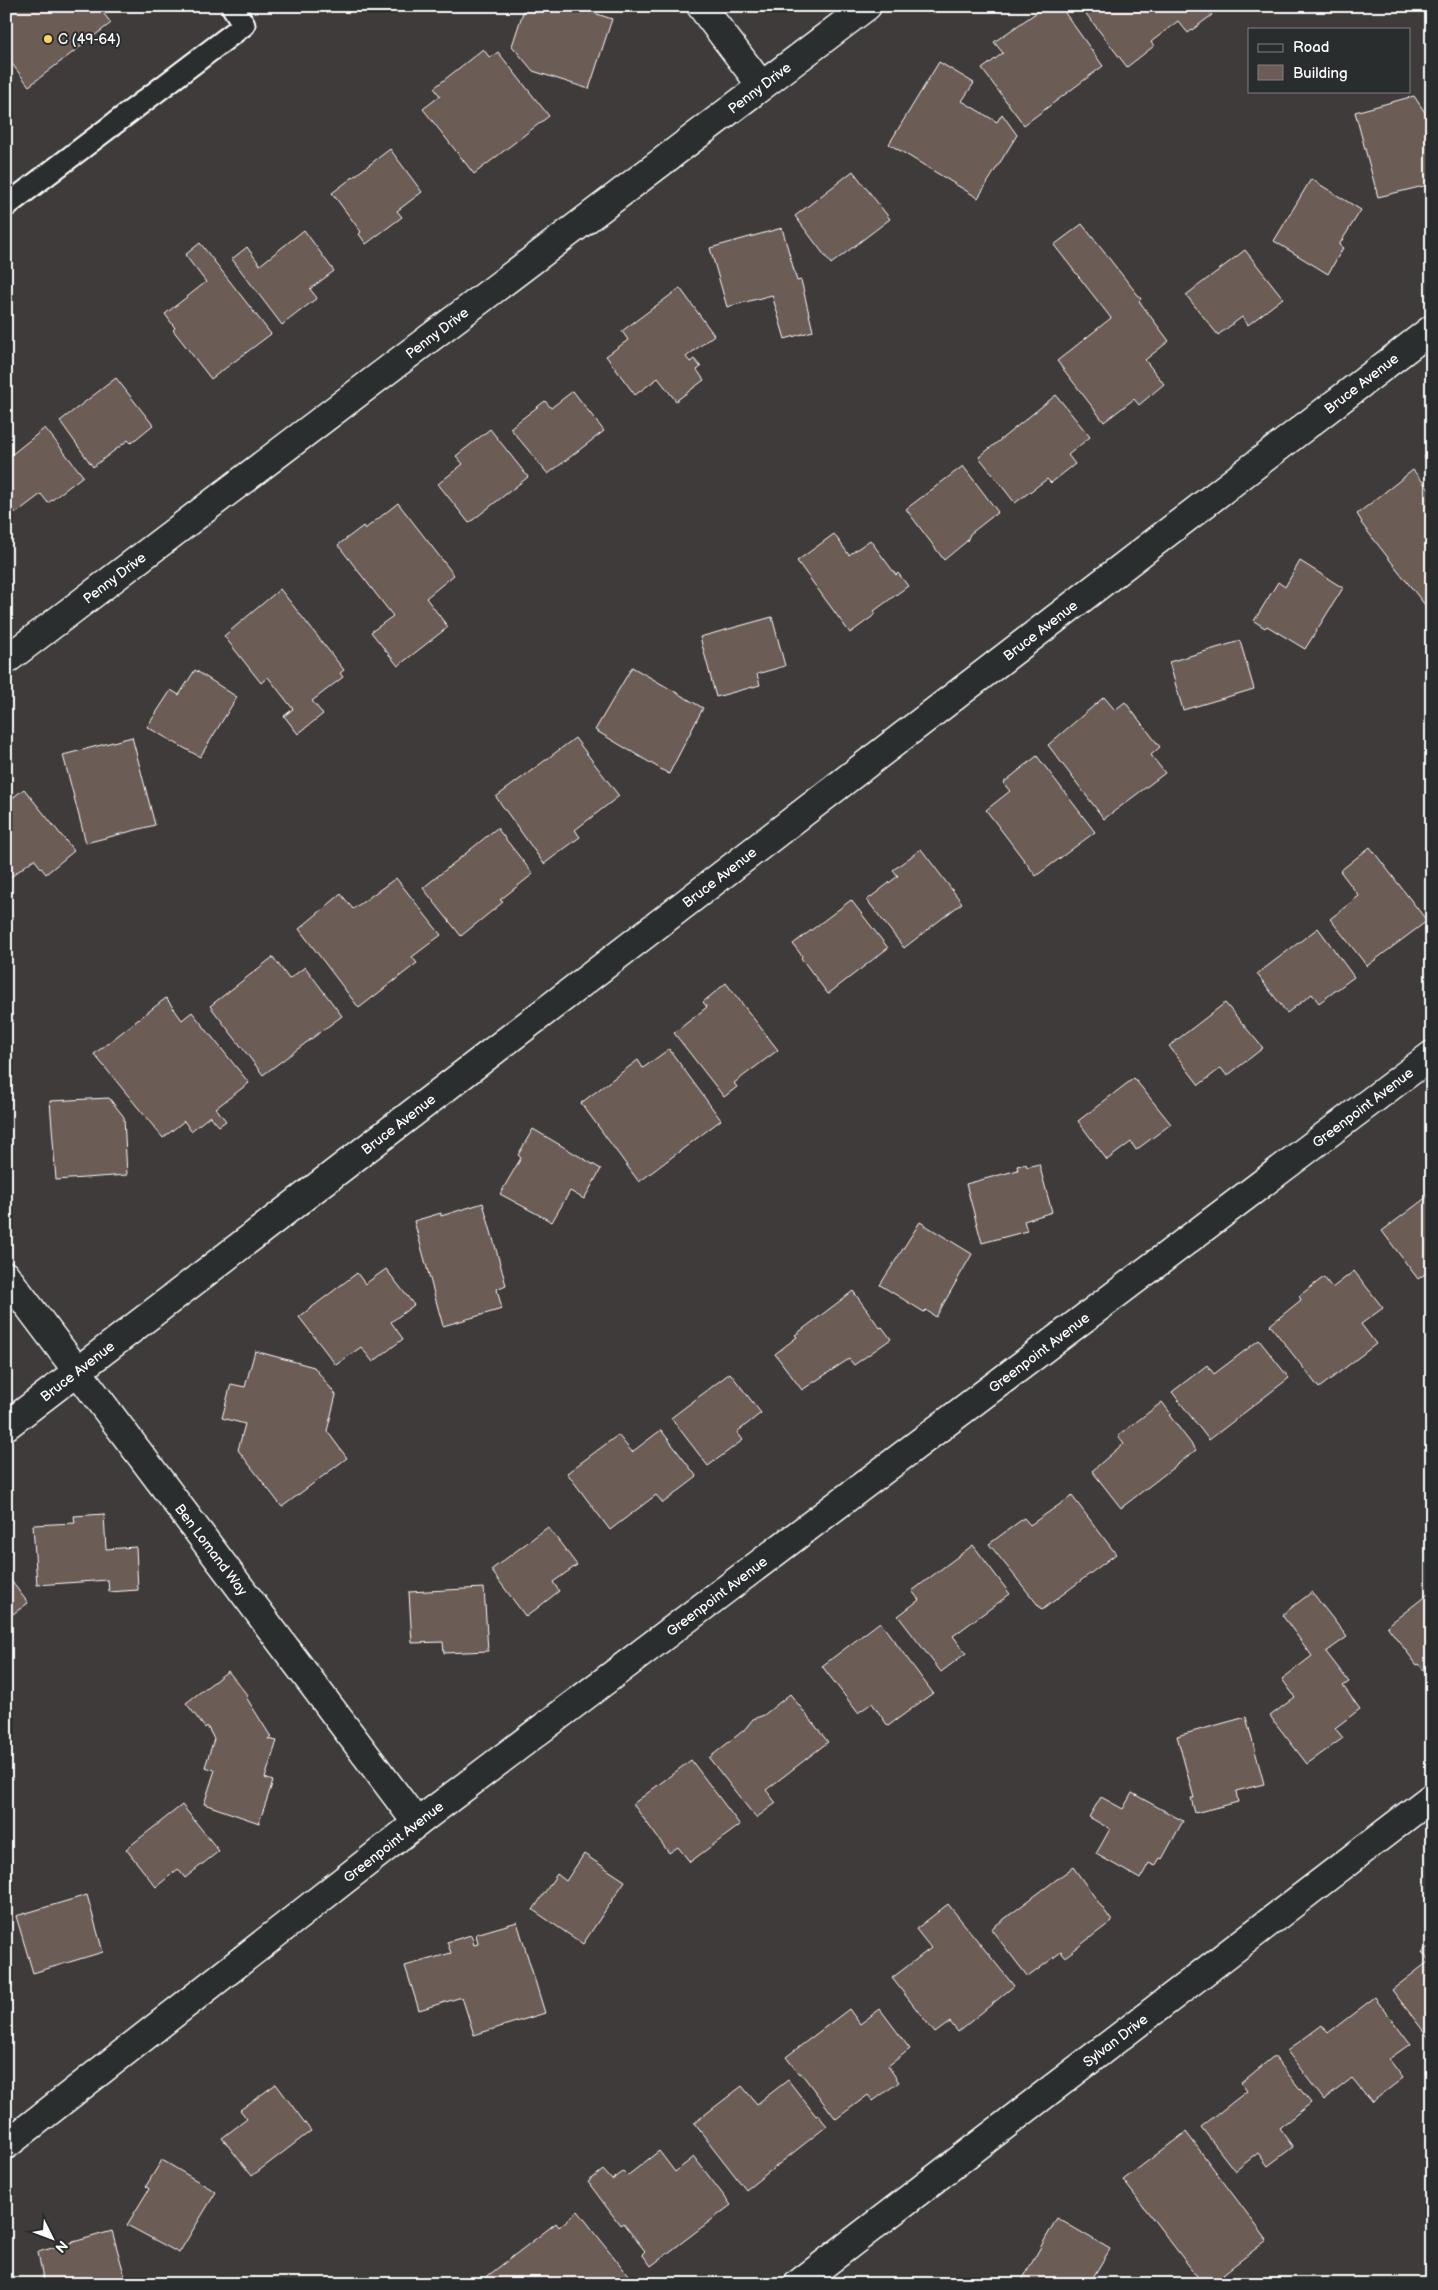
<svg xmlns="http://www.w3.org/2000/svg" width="1438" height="2290" font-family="'Balsamiq Sans',sans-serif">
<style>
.building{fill:#6c5b56;stroke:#fff}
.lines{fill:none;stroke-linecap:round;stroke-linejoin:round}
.lane-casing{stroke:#fff;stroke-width:25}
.street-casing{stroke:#fff;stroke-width:31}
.lane{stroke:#2a2d2e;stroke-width:21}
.street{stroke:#2a2d2e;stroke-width:28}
.poi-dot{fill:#ffd166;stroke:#2a2d2e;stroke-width:2}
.labels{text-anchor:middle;stroke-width:4;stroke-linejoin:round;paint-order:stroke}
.poi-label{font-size:14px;fill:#fff;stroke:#2a2d2e;text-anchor:start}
.street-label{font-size:14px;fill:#fff;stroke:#2a2d2e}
</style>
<rect width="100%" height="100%" fill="#3e3b3a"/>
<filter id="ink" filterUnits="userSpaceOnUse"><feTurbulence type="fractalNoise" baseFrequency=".02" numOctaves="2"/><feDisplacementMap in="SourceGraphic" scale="10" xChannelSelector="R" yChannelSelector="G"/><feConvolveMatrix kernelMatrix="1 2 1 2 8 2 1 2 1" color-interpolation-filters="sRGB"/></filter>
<g filter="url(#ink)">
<path class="building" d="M 6,6 L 98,6 L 111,23 L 29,86 L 6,56 Z
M 525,6 L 573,6 L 612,19 L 589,89 L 533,71 L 512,46 Z
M 1046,6 L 1060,6 L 1103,66 L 1024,125 L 982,69 L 1003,53 L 994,42 Z
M 1080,6 L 1205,6 L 1212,15 L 1188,33 L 1178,21 L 1151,42 L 1154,46 L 1127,67 Z
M 483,49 L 490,58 L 498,52 L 549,116 L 474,174 L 423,109 L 440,96 L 434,88 Z
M 939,62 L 974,83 L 962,101 L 997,122 L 1002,114 L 1017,135 L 978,198 L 889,144 Z
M 1414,96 L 1432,123 L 1432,184 L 1378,197 L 1355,112 Z
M 390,149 L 422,192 L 397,211 L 402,217 L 366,244 L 359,234 L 361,232 L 332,193 Z
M 853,171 L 890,219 L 831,264 L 795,216 Z
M 1311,179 L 1361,210 L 1339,245 L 1343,248 L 1328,274 L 1274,241 Z
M 1082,224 L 1141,299 L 1139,301 L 1169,341 L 1145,360 L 1164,384 L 1139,405 L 1134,399 L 1104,422 L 1057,361 L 1111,318 L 1054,245 Z
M 782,228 L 797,281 L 801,280 L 813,331 L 785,339 L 772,295 L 727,307 L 710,248 Z
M 304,230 L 334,271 L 310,289 L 317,298 L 282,325 L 232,259 L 247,247 L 260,265 Z
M 200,243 L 271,334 L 211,379 L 173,330 L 175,328 L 165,314 L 206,282 L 185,255 Z
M 1245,250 L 1283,298 L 1248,325 L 1242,317 L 1218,335 L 1186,295 Z
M 680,288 L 714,335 L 686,357 L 690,362 L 694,359 L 701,367 L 697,370 L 704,380 L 676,401 L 658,378 L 635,395 L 606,356 L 628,340 L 622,331 Z
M 116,378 L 153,425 L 131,443 L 128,440 L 93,467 L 60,421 Z
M 573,391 L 604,431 L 548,474 L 510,428 L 545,401 L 551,408 Z
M 1056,395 L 1090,437 L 1068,455 L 1075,464 L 1051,483 L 1047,479 L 1015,503 L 979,457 Z
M 45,428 L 83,476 L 48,503 L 41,494 L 16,513 L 6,500 L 6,459 Z
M 490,429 L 528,477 L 469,523 L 438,484 L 463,464 L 456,456 Z
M 1432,451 L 1432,467 L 1424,457 Z
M 963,466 L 998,512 L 970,534 L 967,541 L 944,560 L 906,509 Z
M 1413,470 L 1432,493 L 1432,614 L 1361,523 L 1362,522 L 1357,514 Z
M 398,503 L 454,575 L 426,598 L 448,627 L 398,666 L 371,632 L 393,616 L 338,545 L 363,526 L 365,529 Z
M 834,534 L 849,555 L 870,540 L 896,575 L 898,573 L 908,586 L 874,611 L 876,614 L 850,633 L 797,561 Z
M 1300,561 L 1343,588 L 1305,649 L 1267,626 L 1265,628 L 1254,621 L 1278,582 L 1285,587 Z
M 280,589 L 344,670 L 340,673 L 343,677 L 312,701 L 323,714 L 298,734 L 284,716 L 293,709 L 268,677 L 261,683 L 224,636 Z
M 772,617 L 785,666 L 757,674 L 760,685 L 716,697 L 700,637 Z
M 1240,641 L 1254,689 L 1183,710 L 1169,662 Z
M 632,667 L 703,708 L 669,774 L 595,730 Z
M 195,670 L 237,697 L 200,757 L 147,727 L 171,690 L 179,695 Z
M 1104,697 L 1115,710 L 1125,702 L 1160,747 L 1151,755 L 1165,773 L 1104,819 L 1048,745 Z
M 132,737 L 155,825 L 86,843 L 63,755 Z
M 575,738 L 619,796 L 575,830 L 580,837 L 544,864 L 496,797 Z
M 1037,756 L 1095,832 L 1036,876 L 986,810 L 1010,791 L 1003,783 Z
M 24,789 L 74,851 L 46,874 L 34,859 L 6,881 L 6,803 Z
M 497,828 L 533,874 L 500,900 L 503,902 L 461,936 L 423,888 Z
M 1370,847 L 1427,921 L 1367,966 L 1330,919 L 1359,896 L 1340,871 Z
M 921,849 L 962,903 L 904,948 L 867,900 L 898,876 L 893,870 Z
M 396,878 L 441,935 L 412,957 L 417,963 L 359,1008 L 299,929 L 341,894 L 353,909 Z
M 851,900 L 888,948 L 828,994 L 801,958 L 802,956 L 793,944 Z
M 1318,928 L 1354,977 L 1319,1003 L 1312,994 L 1287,1013 L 1257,974 Z
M 273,957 L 289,979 L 305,967 L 342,1016 L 263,1075 L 210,1006 Z
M 726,983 L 778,1050 L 734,1083 L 737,1087 L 724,1097 L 674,1033 L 707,1007 L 703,1002 Z
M 166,998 L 182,1020 L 192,1012 L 249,1083 L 216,1108 L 226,1121 L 219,1126 L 210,1116 L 191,1131 L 184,1121 L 163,1138 L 94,1054 Z
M 1225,1003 L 1263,1048 L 1227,1076 L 1221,1068 L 1199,1085 L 1169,1046 Z
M 669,1049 L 721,1120 L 639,1182 L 581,1103 L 638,1060 L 643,1068 Z
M 1134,1078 L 1171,1124 L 1136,1150 L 1131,1142 L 1107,1160 L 1078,1121 Z
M 109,1098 L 124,1117 L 127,1175 L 56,1180 L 50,1101 Z
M 533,1129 L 601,1169 L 584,1199 L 570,1191 L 552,1222 L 500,1194 L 521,1158 L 518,1155 Z
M 1026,1164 L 1027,1167 L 1039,1164 L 1052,1212 L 1024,1221 L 1027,1231 L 982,1243 L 966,1184 L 1018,1170 L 1017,1166 Z
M 1432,1193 L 1432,1269 L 1418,1279 L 1382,1231 Z
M 483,1203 L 506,1285 L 497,1289 L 502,1309 L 443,1326 L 414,1221 L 441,1213 L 441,1216 Z
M 920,1222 L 972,1254 L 936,1317 L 926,1310 L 924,1312 L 880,1285 Z
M 386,1269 L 414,1305 L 391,1322 L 403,1339 L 373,1362 L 361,1347 L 336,1365 L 299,1317 L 357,1273 L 365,1284 Z
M 1354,1271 L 1383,1308 L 1361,1324 L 1376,1344 L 1319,1388 L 1270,1325 L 1301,1300 L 1299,1296 L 1324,1277 L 1332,1288 Z
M 853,1291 L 880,1328 L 882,1327 L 891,1339 L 854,1365 L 849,1359 L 802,1390 L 775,1354 L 797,1337 L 795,1335 Z
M 1259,1340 L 1289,1378 L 1209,1440 L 1172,1392 L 1207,1365 L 1214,1374 Z
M 255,1351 L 314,1367 L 336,1395 L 327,1431 L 347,1458 L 282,1507 L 238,1450 L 245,1424 L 222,1418 L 231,1384 L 245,1387 Z
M 730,1373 L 761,1413 L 737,1432 L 743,1440 L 708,1466 L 671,1418 Z
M 1162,1402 L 1171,1414 L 1169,1415 L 1196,1450 L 1121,1508 L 1092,1471 L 1124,1443 L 1118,1436 Z
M 661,1430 L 697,1477 L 663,1503 L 656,1495 L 610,1530 L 567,1473 L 618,1435 L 632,1452 Z
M 1072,1496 L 1116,1554 L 1042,1610 L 989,1544 L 1024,1518 L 1030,1525 Z
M 104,1514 L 106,1549 L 136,1547 L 138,1590 L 109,1592 L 108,1580 L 37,1585 L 33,1525 L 75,1523 L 74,1516 Z
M 548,1527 L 577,1565 L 553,1582 L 559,1591 L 526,1617 L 491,1570 Z
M 973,1545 L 1010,1594 L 953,1636 L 966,1653 L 941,1672 L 898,1616 L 919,1600 L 912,1591 Z
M 6,1574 L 28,1603 L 6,1619 Z
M 484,1588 L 488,1651 L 444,1653 L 443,1642 L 412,1643 L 409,1592 Z
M 1432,1591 L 1432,1669 L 1426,1673 L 1419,1664 L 1417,1665 L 1387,1626 Z
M 1312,1592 L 1347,1637 L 1326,1652 L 1349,1682 L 1343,1686 L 1360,1709 L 1335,1728 L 1343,1738 L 1307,1764 L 1270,1716 L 1295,1697 L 1282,1679 L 1312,1656 L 1282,1615 Z
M 880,1622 L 933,1693 L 888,1726 L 872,1703 L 858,1713 L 822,1666 Z
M 228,1671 L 248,1696 L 246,1697 L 271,1737 L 268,1739 L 277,1741 L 265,1778 L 273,1781 L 259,1823 L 204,1804 L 215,1770 L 205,1767 L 214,1739 L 207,1726 L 205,1728 L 186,1703 Z
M 790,1694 L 828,1742 L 766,1790 L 776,1803 L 756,1818 L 709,1758 L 744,1730 L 753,1719 L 764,1715 Z
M 1246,1717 L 1264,1784 L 1236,1791 L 1238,1802 L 1195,1813 L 1191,1798 L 1194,1798 L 1177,1736 Z
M 691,1760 L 740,1825 L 690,1862 L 678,1847 L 669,1853 L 633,1804 Z
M 1132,1793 L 1183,1821 L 1162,1859 L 1160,1858 L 1155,1866 L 1149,1863 L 1140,1879 L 1096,1854 L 1110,1829 L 1089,1817 L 1101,1797 L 1123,1809 Z
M 182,1805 L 219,1851 L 185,1878 L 178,1869 L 156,1887 L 126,1849 Z
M 584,1854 L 625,1881 L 583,1944 L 533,1910 L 557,1874 L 566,1881 Z
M 1073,1867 L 1112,1921 L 1065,1957 L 1061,1952 L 1028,1977 L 991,1929 Z
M 87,1895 L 103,1952 L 33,1973 L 16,1916 Z
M 948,1904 L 1014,1986 L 958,2032 L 950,2022 L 935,2033 L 892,1978 L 931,1948 L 916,1929 Z
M 517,1922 L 545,2013 L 474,2035 L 462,1997 L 419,2010 L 405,1966 L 451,1953 L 447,1942 L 471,1935 L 474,1945 L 478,1944 L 476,1934 Z
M 1432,1944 L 1432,2042 L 1392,1990 L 1429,1961 L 1422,1952 Z
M 1375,1997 L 1410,2044 L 1389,2059 L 1403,2078 L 1372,2102 L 1352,2078 L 1324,2100 L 1287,2051 L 1322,2025 L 1328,2033 Z
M 849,2009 L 860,2024 L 880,2009 L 910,2049 L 888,2066 L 899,2082 L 873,2101 L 868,2095 L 836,2119 L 801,2073 L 799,2074 L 786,2057 Z
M 1274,2056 L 1311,2103 L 1279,2128 L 1293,2147 L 1268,2166 L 1258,2153 L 1235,2171 L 1201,2127 L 1247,2091 L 1241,2083 Z
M 788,2080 L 816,2116 L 818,2115 L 827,2126 L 746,2190 L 694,2123 L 742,2086 L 757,2104 Z
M 276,2084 L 311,2131 L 252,2176 L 222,2138 L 247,2119 L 240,2110 Z
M 1186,2132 L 1267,2240 L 1223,2274 L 1230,2284 L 1203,2284 L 1123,2180 Z
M 659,2151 L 675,2172 L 694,2157 L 731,2205 L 651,2266 L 642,2254 L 645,2251 L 623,2223 L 620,2225 L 588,2182 L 603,2170 L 612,2180 L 623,2172 L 627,2176 Z
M 162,2160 L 216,2192 L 179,2253 L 127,2225 L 149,2189 L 146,2186 Z
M 578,2211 L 628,2275 L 617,2284 L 489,2284 L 485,2278 L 556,2223 L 559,2227 Z
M 1057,2218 L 1110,2249 L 1089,2284 L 1023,2284 L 1021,2282 Z
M 112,2231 L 127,2284 L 44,2284 L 38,2252 Z"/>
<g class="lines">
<g class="lane-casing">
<path id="lane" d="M 6,206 L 244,25 L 232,6"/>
</g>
<g class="street-casing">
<g id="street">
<path d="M 701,6 L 761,85"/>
<path id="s1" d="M 6,660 L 867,6"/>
<path id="s2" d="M 6,1276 L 417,1823"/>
<path id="s3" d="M 6,1426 L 1432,329"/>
<path id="s4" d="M 6,2145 L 417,1823 L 1432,1055"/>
<path id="s5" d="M 798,2284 L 1432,1797"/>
</g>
</g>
<use href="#lane" class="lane"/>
<use href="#street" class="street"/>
</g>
</g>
<circle class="poi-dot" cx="48" cy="39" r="5"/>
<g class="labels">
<g class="poi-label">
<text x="58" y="44">C (49-64)</text>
</g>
<g class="street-label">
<text dy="5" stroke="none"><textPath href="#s1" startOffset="946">Penny Drive</textPath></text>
<text dy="5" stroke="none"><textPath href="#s1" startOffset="541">Penny Drive</textPath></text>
<text dy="5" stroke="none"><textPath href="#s3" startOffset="1710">Bruce Avenue</textPath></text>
<text dy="5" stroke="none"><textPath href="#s1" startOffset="136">Penny Drive</textPath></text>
<text dy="5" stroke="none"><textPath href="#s3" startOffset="1305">Bruce Avenue</textPath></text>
<text dy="5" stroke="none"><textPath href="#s3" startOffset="900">Bruce Avenue</textPath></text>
<text dy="5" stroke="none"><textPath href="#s4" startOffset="1708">Greenpoint Avenue</textPath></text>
<text dy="5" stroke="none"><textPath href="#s3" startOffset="495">Bruce Avenue</textPath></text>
<text dy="5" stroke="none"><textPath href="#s4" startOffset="1302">Greenpoint Avenue</textPath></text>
<text dy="5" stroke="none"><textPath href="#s3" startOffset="90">Bruce Avenue</textPath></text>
<text dy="5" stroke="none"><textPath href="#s2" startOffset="342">Ben Lomand Way</textPath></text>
<text dy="5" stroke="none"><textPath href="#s4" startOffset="898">Greenpoint Avenue</textPath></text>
<text dy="5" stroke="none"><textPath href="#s4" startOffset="492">Greenpoint Avenue</textPath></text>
<text dy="5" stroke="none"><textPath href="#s5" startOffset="400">Sylvan Drive</textPath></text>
</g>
</g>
<rect width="1438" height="2290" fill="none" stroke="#2a2d2e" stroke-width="25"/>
<rect x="12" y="12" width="1413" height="2265" fill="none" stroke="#fff" stroke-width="2" filter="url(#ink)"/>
<rect x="1248" y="28" width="162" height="65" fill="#2a2d2e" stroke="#7f8182"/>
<rect x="1258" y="44" width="25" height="8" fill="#2a2d2e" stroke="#7f8182"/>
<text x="1293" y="52" font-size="15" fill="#ffffff">Road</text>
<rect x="1258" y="65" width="25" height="15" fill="#6c5b56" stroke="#7f8182"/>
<text x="1293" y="78" font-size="15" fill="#ffffff">Building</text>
<g transform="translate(52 2238) rotate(132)" stroke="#2a2d2e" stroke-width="4" paint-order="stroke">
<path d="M0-4L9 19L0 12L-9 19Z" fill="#ffffff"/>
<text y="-8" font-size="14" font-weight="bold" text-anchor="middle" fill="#ffffff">N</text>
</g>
</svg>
